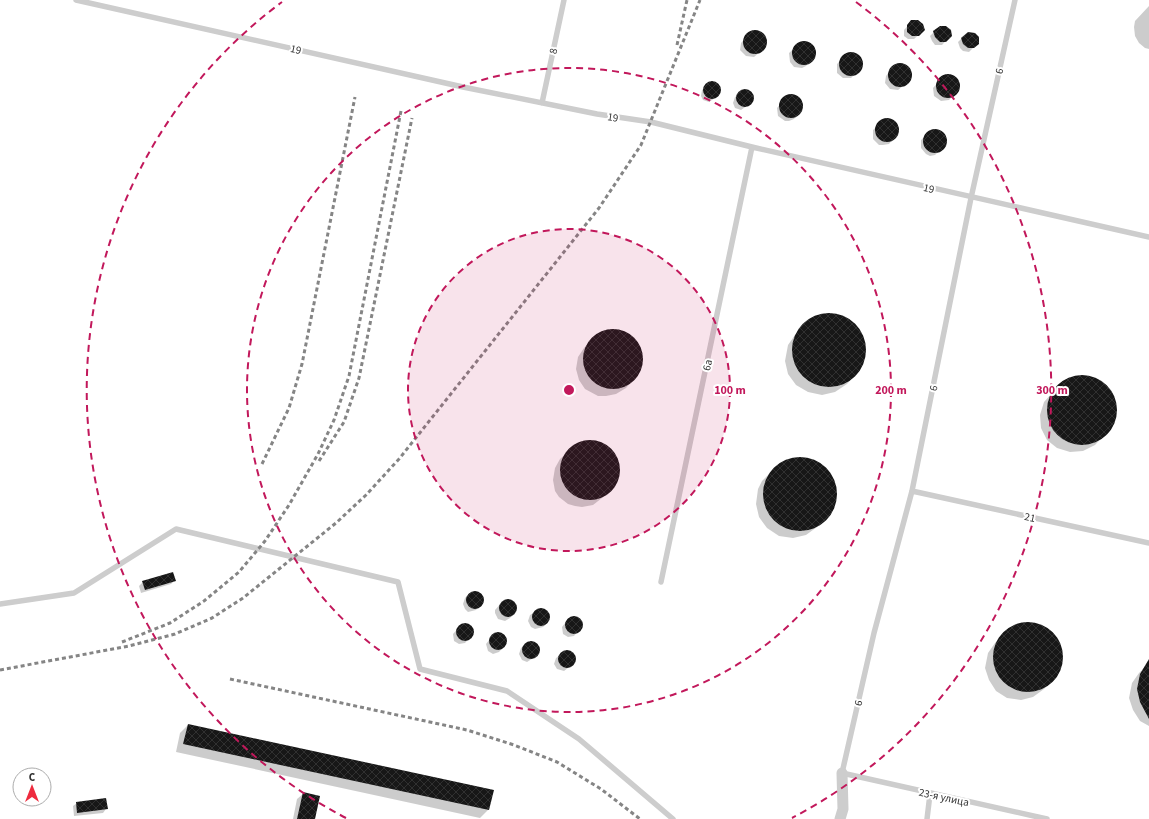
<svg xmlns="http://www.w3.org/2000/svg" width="1149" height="819" font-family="'Source Sans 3',sans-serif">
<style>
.shadow{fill:#0003}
.building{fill:url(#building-cross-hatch)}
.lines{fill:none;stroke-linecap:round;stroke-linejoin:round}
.service{stroke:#cdcdcd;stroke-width:5.5}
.minor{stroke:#cdcdcd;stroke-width:11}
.rail{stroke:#858585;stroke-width:3;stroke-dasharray:4 3;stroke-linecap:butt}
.ring{fill:none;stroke:#c2185b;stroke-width:2;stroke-dasharray:7 5}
.labels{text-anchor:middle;stroke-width:4;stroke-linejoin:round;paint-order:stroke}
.street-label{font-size:11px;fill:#303030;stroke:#fff}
.centre{fill:#c2185b;stroke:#fff;stroke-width:2}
.ring-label{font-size:12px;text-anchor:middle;font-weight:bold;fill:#c2185b;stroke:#fff;stroke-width:4;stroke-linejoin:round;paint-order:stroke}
</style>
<defs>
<pattern id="building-cross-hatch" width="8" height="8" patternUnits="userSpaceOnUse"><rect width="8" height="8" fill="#171717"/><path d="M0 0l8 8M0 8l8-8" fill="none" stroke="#303030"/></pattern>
</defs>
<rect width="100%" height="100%" fill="#fff"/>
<path class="shadow" d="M 1149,6 L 1149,49 L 1145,48 L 1139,43 L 1135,36 L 1134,27 L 1135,21 Z
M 912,21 L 924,30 L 914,39 L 908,39 L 904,36 L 904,30 Z
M 751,32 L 759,33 L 764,38 L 766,43 L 761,51 L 754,57 L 746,56 L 740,50 L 741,43 Z
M 934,32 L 951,35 L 942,45 L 935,45 L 932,41 L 930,36 Z
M 961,39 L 973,48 L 969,52 L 963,51 L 960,48 L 958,42 Z
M 800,43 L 808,43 L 814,49 L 813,57 L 806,66 L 802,68 L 794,67 L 790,62 L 789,53 Z
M 847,54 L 855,54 L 859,57 L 861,60 L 861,68 L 851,78 L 843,78 L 837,73 L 837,64 Z
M 896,65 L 904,65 L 910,72 L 910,76 L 909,81 L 898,90 L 890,89 L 885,83 L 886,76 L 892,68 Z
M 949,76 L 957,80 L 958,88 L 957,92 L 949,100 L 941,101 L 934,96 L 933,88 L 942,78 Z
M 711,83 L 717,84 L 720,90 L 718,96 L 709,102 L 703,100 L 701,96 L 702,90 Z
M 744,91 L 749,92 L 752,97 L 751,103 L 741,110 L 735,108 L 733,103 L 735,97 Z
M 793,96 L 800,100 L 802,108 L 794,119 L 789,121 L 785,121 L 778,116 L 777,108 L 786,97 Z
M 884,120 L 891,120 L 897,126 L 898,131 L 897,134 L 889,144 L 883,145 L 879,145 L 873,139 L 873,130 Z
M 931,131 L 939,131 L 942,133 L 945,137 L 945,145 L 935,155 L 930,156 L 926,154 L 921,148 L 921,140 Z
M 830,315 L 843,317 L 850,321 L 857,327 L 863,338 L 865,351 L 862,364 L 855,375 L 847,384 L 835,392 L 822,395 L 808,392 L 796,385 L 788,374 L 785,361 L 788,345 L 795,335 L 814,318 Z
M 610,331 L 624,333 L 633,338 L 640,350 L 642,360 L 640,370 L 634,379 L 626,388 L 616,394 L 606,396 L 598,396 L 585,389 L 579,380 L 576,369 L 578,357 L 584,348 L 592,340 L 601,334 Z
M 1078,376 L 1095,378 L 1102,382 L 1110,391 L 1115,402 L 1116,415 L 1112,427 L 1095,445 L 1083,451 L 1070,452 L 1057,448 L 1047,440 L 1041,428 L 1040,415 L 1044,402 L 1060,384 L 1071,378 Z
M 587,442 L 601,444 L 609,449 L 617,460 L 619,471 L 616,481 L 610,490 L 602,498 L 593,505 L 582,507 L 575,506 L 568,504 L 559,497 L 555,491 L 553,480 L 555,468 L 560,459 L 569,451 L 577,444 Z
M 801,458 L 813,461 L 821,465 L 827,471 L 834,482 L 836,495 L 833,508 L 826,519 L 817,527 L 806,535 L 793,538 L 779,536 L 767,528 L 759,517 L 756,504 L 758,489 L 762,481 L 777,466 L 788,460 Z
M 174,581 L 171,584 L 141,593 L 139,586 L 143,582 Z
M 475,591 L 482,594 L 483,601 L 476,610 L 468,612 L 465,609 L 463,604 L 465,598 L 469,594 Z
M 508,600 L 514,603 L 516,610 L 510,618 L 505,621 L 498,619 L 495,613 L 495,610 L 502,602 Z
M 540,609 L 546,610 L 549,616 L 547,623 L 543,627 L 535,629 L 531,627 L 528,621 L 530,615 Z
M 575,616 L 581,620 L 582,626 L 574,636 L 568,637 L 563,634 L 562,627 L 569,618 Z
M 1029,623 L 1041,626 L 1051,632 L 1058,642 L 1062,654 L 1062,662 L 1059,671 L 1052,681 L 1044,689 L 1033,697 L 1021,700 L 1007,698 L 996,691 L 989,680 L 985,668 L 988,653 L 995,643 L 1003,634 L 1017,625 Z
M 468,624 L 473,628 L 473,634 L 465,643 L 459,644 L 454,641 L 453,634 L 461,625 Z
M 500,633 L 505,636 L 506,644 L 499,652 L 493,654 L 488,651 L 486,644 L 493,635 Z
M 531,641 L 537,644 L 540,649 L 538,655 L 527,662 L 522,660 L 519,654 L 521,648 Z
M 566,651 L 571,652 L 575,658 L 573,664 L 564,671 L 557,669 L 554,664 L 556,658 Z
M 1149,663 L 1149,726 L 1140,721 L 1133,710 L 1129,698 L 1132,683 L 1139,673 Z
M 188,725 L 492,790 L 488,810 L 480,818 L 176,752 L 180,733 Z
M 303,794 L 314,819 L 293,819 L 297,799 Z
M 77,803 L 106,809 L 103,813 L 74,816 L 73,806 Z"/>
<path class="building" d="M 911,20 L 918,20 L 923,24 L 925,30 L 919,36 L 912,36 L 907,32 L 907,25 Z
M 940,26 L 946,26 L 951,30 L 952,36 L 946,42 L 940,42 L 935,37 L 933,31 Z
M743 42a12 12 0 1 1 24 0a12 12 0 1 1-24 0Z
M 968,32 L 975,33 L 979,37 L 979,44 L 974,48 L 968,48 L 963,44 L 961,38 Z
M792 53a12 12 0 1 1 24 0a12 12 0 1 1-24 0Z
M839 64a12 12 0 1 1 24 0a12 12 0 1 1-24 0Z
M888 75a12 12 0 1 1 24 0a12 12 0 1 1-24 0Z
M936 86a12 12 0 1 1 24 0a12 12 0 1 1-24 0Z
M703 90a9 9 0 1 1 18 0a9 9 0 1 1-18 0Z
M736 98a9 9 0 1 1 18 0a9 9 0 1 1-18 0Z
M779 106a12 12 0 1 1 24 0a12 12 0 1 1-24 0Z
M875 130a12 12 0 1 1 24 0a12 12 0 1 1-24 0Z
M923 141a12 12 0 1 1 24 0a12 12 0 1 1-24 0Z
M792 350a37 37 0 1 1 74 0a37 37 0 1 1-74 0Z
M583 359a30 30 0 1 1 60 0a30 30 0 1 1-60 0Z
M1047 410a35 35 0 1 1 70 0a35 35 0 1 1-70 0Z
M560 470a30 30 0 1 1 60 0a30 30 0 1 1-60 0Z
M763 494a37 37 0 1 1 74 0a37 37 0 1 1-74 0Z
M 173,572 L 176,581 L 145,590 L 142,581 Z
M466 600a9 9 0 1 1 18 0a9 9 0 1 1-18 0Z
M499 608a9 9 0 1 1 18 0a9 9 0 1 1-18 0Z
M532 617a9 9 0 1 1 18 0a9 9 0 1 1-18 0Z
M565 625a9 9 0 1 1 18 0a9 9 0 1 1-18 0Z
M993 657a35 35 0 1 1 70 0a35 35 0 1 1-70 0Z
M456 632a9 9 0 1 1 18 0a9 9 0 1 1-18 0Z
M489 641a9 9 0 1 1 18 0a9 9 0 1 1-18 0Z
M522 650a9 9 0 1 1 18 0a9 9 0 1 1-18 0Z
M558 659a9 9 0 1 1 18 0a9 9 0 1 1-18 0Z
M 1149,659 L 1149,719 L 1140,702 L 1137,689 L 1140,674 Z
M 188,724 L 494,790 L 489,810 L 183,744 Z
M 303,792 L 320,796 L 315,819 L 297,819 Z
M 106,798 L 108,809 L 77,813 L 76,802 Z"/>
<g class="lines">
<path class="service" d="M 76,0 L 463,87 L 597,114 L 651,122 L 752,147 L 1149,237
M 1015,0 L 971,198 L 912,491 L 874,633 L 842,773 L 1047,819
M 542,103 L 564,0
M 912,491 L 1149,543
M 661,582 L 752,147
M 0,604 L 74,593 L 176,529 L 398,582 L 420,669 L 507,691 L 579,739 L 673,819
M 927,819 L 930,794"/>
<path class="minor" d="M 840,819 L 843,809 L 842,773"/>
<path class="rail" d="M 677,45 L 687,0
M 319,461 L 344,422 L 359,378 L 412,118
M 262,464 L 289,408 L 302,364 L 355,97
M 122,642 L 170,623 L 204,601 L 239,572 L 265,541 L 289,505 L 318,454 L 334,420 L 349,376 L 401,111
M 0,670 L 129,646 L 175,634 L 212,618 L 243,598 L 336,523 L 366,495 L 399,459 L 599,208 L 641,145 L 700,0
M 230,679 L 467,730 L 514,745 L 557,762 L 601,789 L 640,819"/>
</g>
<circle cx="569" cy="390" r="161" fill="#c2185b" fill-opacity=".12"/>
<g class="ring">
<circle cx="569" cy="390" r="161"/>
<circle cx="569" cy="390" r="322"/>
<path d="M346 818A483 483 0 0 1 282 2M856 2A483 483 0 0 1 792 818"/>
</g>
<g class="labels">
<g class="street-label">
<text transform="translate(296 49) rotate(13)" y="4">19</text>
<text transform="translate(553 51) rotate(-78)" y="4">8</text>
<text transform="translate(999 71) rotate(-78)" y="4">6</text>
<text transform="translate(613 117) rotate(9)" y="4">19</text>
<text transform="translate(929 188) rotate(13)" y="4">19</text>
<text transform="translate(707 365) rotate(-78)" y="4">6a</text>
<text transform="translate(933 388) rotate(-79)" y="4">6</text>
<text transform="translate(1030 517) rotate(12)" y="4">21</text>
<text transform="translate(858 703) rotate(-77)" y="4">6</text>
<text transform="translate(944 797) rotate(12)" y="4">23-я улица</text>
</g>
</g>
<circle cx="569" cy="390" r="6" class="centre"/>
<g class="ring-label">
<text x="730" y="394">100 m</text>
<text x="891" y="394">200 m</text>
<text x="1052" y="394">300 m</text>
</g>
<g transform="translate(32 787)"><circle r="19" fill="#ffffff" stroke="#acacac"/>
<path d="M0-3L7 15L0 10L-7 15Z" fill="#ee2b3e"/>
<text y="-6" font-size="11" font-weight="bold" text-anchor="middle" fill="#303030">С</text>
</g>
</svg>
